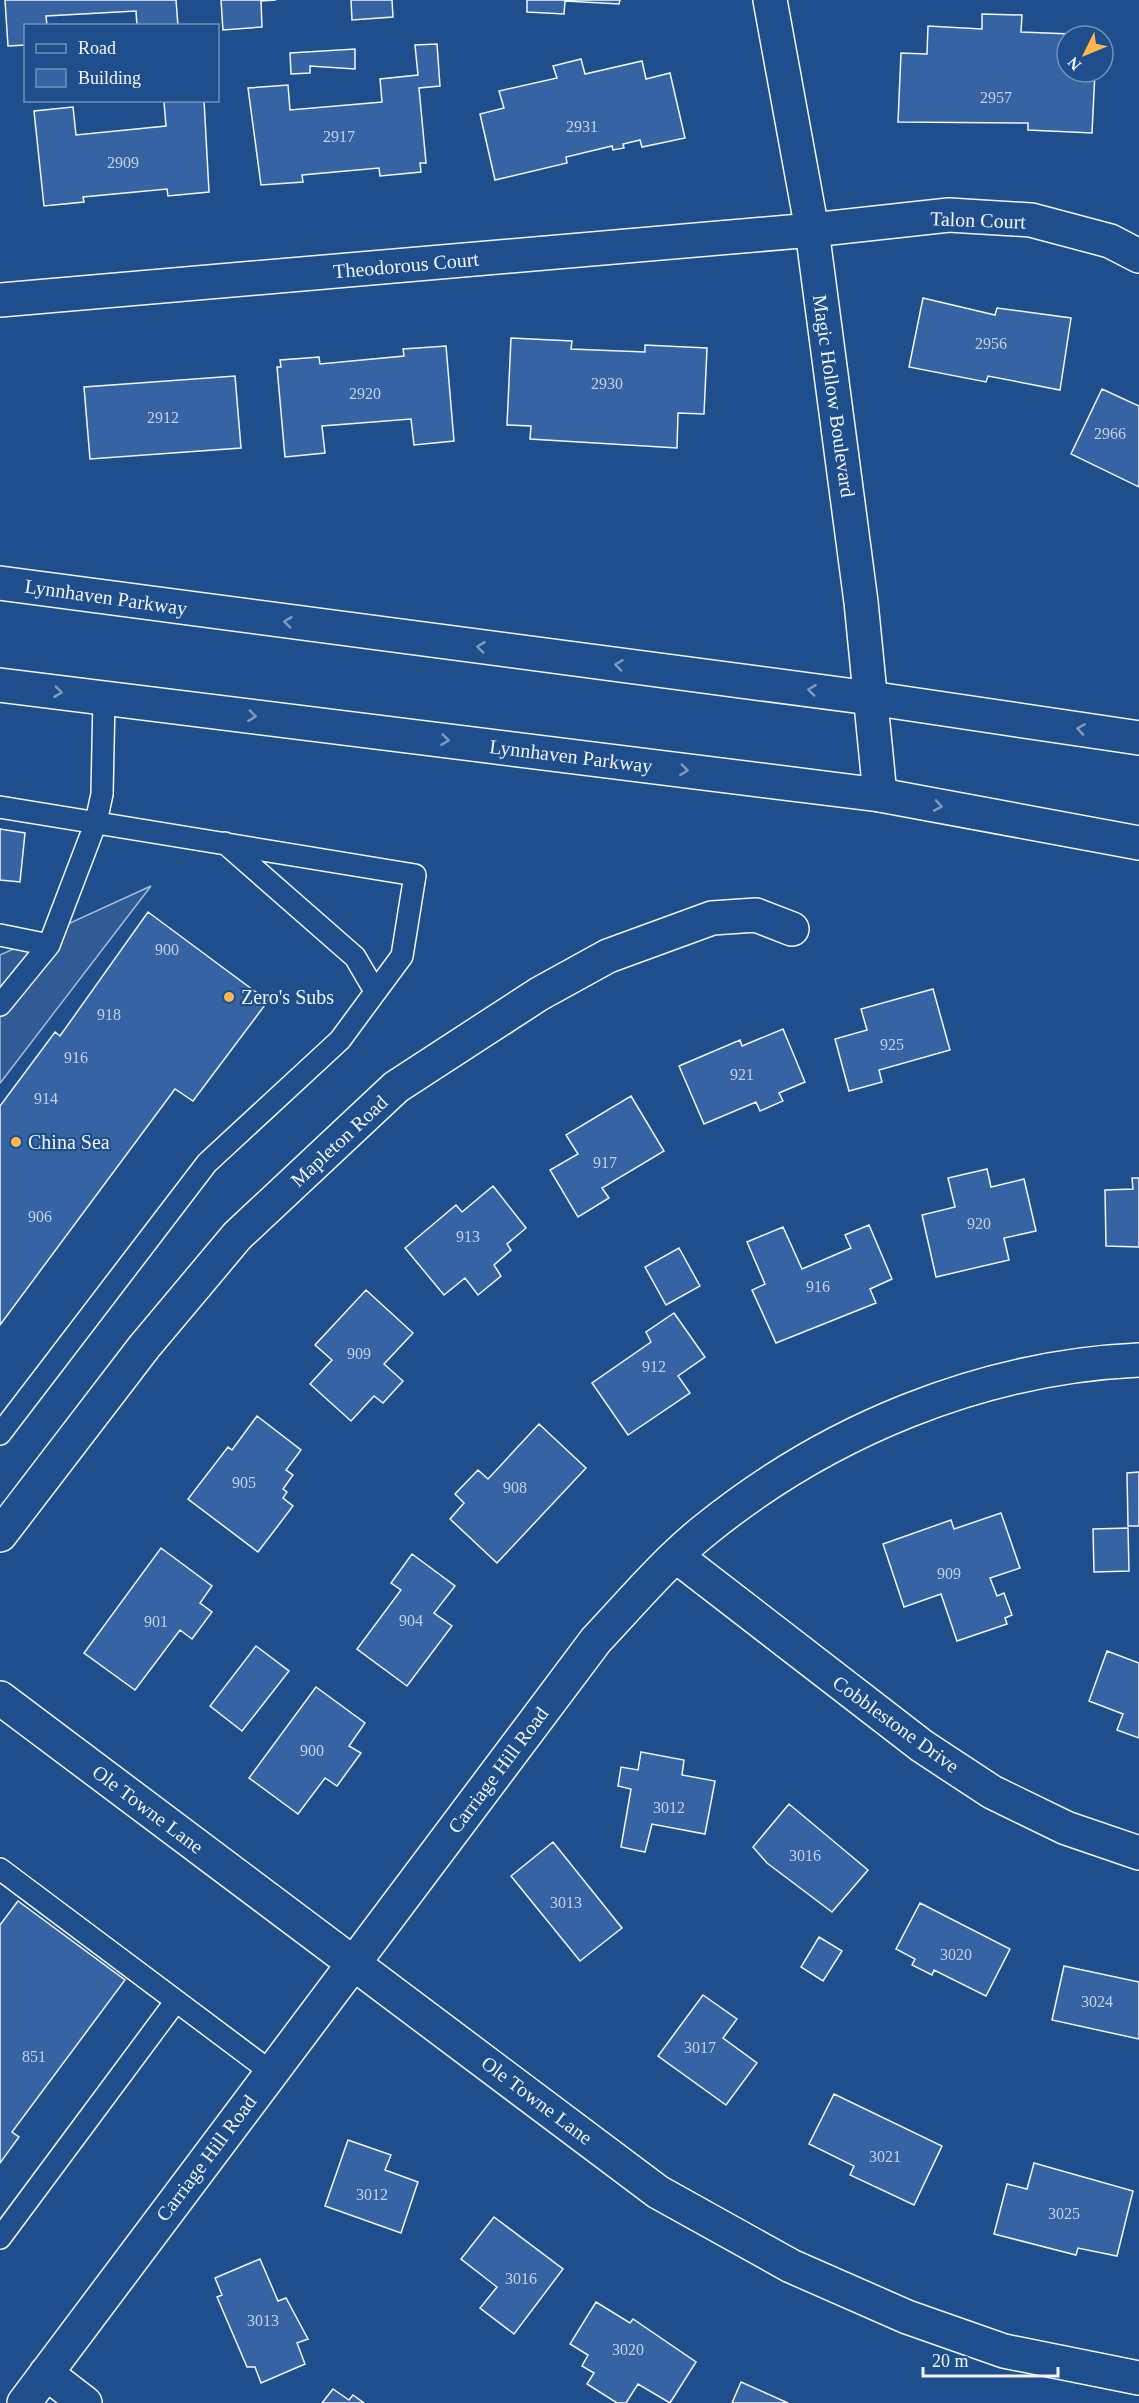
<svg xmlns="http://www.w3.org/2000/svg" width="1139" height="2403" font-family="Georgia,serif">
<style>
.built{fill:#305b95;stroke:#a8bbd7;stroke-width:1.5}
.building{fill:#3563a3;stroke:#f2f6ff;stroke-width:1.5}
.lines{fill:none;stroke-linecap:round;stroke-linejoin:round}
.service-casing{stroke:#f2f6ff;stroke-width:24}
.minor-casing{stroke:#f2f6ff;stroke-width:36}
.secondary-casing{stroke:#f2f6ff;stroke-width:36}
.service{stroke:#1f4e8c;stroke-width:21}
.minor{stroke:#1f4e8c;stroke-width:33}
.secondary{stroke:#1f4e8c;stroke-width:33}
.oneway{stroke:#7e9ac0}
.poi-dot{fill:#ffb74d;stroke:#1f4e8c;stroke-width:2}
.labels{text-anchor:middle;stroke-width:4.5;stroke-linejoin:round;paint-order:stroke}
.number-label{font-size:16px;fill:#c3d1e8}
.street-label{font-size:20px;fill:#f2f6ff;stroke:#1f4e8c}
.poi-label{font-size:20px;fill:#f2f6ff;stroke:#1f4e8c;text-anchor:start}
</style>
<rect width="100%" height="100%" fill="#1f4e8c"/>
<path class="built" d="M 151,886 L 1,1082 L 0,1083 L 0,955 Z"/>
<path class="building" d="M 5,0 L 176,0 L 178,26 L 137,26 L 136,11 L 46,16 L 47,26 L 26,26 L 26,45 L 8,46 Z
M 221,0 L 276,0 L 261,1 L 262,27 L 223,30 Z
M 351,0 L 392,0 L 393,17 L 352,20 Z
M 527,0 L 620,0 L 619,4 L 565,1 L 564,14 L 527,12 Z
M 982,14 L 1022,15 L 1021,32 L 1097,35 L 1067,36 L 1067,72 L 1095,72 L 1092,133 L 1028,130 L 1028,123 L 898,122 L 901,53 L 927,54 L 928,26 L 982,29 Z
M 437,44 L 440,86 L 419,88 L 426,163 L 420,163 L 421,172 L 380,176 L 379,168 L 302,175 L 303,182 L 261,185 L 248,88 L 288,85 L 290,110 L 382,102 L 380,79 L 418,75 L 415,45 Z
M 355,49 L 355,69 L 310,66 L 310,73 L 291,74 L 290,53 Z
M 581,59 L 585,74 L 642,61 L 646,79 L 670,73 L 685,138 L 642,147 L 640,140 L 623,144 L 624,148 L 613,150 L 612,146 L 566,157 L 567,163 L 495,180 L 480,114 L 504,108 L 499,91 L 557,78 L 553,66 Z
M 178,100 L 204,100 L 209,192 L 168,196 L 167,189 L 83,197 L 84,202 L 44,206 L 34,111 L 73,107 L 76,135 L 166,126 L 164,102 Z
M 923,298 L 995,315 L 997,308 L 1071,318 L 1060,390 L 988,376 L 986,382 L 909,367 Z
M 511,338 L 572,341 L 571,349 L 645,352 L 645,345 L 707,348 L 704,414 L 678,413 L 677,448 L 530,439 L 531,426 L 507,425 Z
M 446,346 L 454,441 L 414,445 L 411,419 L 322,426 L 325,453 L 285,457 L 277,367 L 281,367 L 280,360 L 319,357 L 320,364 L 404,356 L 403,349 Z
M 235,376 L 241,448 L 90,459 L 84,387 Z
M 1102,389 L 1139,406 L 1139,487 L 1071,454 Z
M 0,829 L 25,833 L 20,882 L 0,880 Z
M 148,912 L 268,1001 L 193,1101 L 175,1089 L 0,1325 L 0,1106 L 55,1032 L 60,1036 Z
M 933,989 L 950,1050 L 879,1070 L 882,1082 L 849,1091 L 835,1039 L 867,1030 L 861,1009 Z
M 783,1029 L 805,1082 L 779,1093 L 783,1101 L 760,1111 L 756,1102 L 704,1124 L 679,1066 L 740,1040 L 742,1046 Z
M 631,1096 L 664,1151 L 602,1188 L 609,1198 L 578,1217 L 550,1170 L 578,1154 L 566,1135 Z
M 987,1169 L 991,1187 L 1024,1179 L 1036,1231 L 1004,1238 L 1009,1260 L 936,1277 L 922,1215 L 955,1207 L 948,1178 Z
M 1132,1178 L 1139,1178 L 1139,1247 L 1106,1246 L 1105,1190 L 1133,1189 Z
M 493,1186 L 526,1228 L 507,1244 L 511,1250 L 494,1265 L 501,1276 L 478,1295 L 465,1278 L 444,1295 L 405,1248 L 456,1205 L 462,1212 Z
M 869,1225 L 892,1279 L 870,1289 L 876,1303 L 776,1343 L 752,1290 L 765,1284 L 747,1242 L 783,1227 L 802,1269 L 851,1248 L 845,1235 Z
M 679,1248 L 700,1286 L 666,1305 L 645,1267 Z
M 366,1290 L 413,1333 L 384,1364 L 403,1381 L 383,1403 L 374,1396 L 351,1421 L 310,1384 L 332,1360 L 315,1345 Z
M 674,1313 L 705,1357 L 678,1376 L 690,1393 L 628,1435 L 592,1383 L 651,1342 L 646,1332 Z
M 257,1416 L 301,1450 L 286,1470 L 293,1475 L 283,1489 L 287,1492 L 283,1498 L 293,1506 L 258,1552 L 188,1499 L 228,1447 L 232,1450 Z
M 539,1424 L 586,1468 L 497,1563 L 450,1519 L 464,1503 L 455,1494 L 478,1470 L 488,1479 Z
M 1139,1472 L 1139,1526 L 1128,1526 L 1127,1473 Z
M 1001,1513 L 1020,1568 L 990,1578 L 997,1596 L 1004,1593 L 1012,1615 L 1005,1618 L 1007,1624 L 957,1641 L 941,1594 L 904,1607 L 883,1544 L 951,1520 L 954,1529 Z
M 1128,1528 L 1129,1571 L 1094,1572 L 1093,1529 Z
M 161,1548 L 212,1586 L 200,1603 L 212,1612 L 192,1639 L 180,1630 L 135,1690 L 84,1653 Z
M 412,1554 L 455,1586 L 434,1613 L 452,1626 L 407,1686 L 357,1649 L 401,1590 L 391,1583 Z
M 256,1646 L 289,1671 L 242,1731 L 210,1706 Z
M 1107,1651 L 1139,1663 L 1139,1738 L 1117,1730 L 1123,1714 L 1089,1701 Z
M 316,1687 L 365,1723 L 349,1746 L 361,1753 L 337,1786 L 325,1778 L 298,1814 L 249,1778 Z
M 641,1752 L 684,1760 L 682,1775 L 715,1781 L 705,1834 L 652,1824 L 645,1852 L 621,1847 L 631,1789 L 618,1786 L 621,1767 L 638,1770 Z
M 789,1804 L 868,1870 L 832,1912 L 767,1863 L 753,1847 Z
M 553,1842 L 622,1928 L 580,1961 L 511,1876 Z
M 18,1901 L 125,1980 L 12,2132 L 19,2137 L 0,2163 L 0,1925 Z
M 920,1903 L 1010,1949 L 986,1996 L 934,1970 L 932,1975 L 912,1965 L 915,1959 L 896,1949 Z
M 819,1937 L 842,1951 L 823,1981 L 801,1967 Z
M 1064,1966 L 1139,1982 L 1139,2039 L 1052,2020 Z
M 703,1995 L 737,2019 L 723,2038 L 757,2063 L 726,2105 L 658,2056 Z
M 834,2094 L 942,2146 L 914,2205 L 850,2175 L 854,2166 L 809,2144 Z
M 348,2140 L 391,2155 L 385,2170 L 418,2182 L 401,2233 L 325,2206 Z
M 1034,2163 L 1133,2191 L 1117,2256 L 1078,2248 L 1076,2255 L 994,2234 L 1007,2184 L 1027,2189 Z
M 494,2217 L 563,2269 L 514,2334 L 480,2308 L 497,2287 L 461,2259 Z
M 260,2259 L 278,2301 L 286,2298 L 308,2339 L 297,2343 L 305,2364 L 261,2383 L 255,2367 L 247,2367 L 217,2297 L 222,2295 L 215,2278 Z
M 596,2302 L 630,2323 L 633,2319 L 696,2362 L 670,2403 L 638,2384 L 626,2403 L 617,2403 L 587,2384 L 594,2373 L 582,2366 L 588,2355 L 570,2344 Z
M 741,2382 L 788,2403 L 732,2403 Z
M 333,2389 L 349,2400 L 353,2395 L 364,2403 L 322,2403 Z"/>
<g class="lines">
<g class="service-casing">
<path id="service" d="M 0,807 L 415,875 L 402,956 L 340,1040 L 207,1163 L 0,1434
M 225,843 L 355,957 L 375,991
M 0,935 L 49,945
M 0,1005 L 49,945 L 96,822 L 102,794 L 104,698
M 0,1869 L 271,2072
M 0,2238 L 176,2001"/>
</g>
<g class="minor-casing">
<path id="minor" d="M 770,0 L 812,230 L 861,602 L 880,795
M 0,300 L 812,230 L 949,215 L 1031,220 L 1110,241 L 1139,256
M 0,1535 L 144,1347 L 237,1236 L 396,1087 L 539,994 L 608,956 L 712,918 L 756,915 L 792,929
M 676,1556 L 922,1746 L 992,1792 L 1066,1828 L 1139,1853
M 0,1698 L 658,2192 L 791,2266 L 907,2317 L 1004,2351 L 1139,2378
M 46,2373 L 85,2403
M 24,2403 L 596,1640 C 631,1603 665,1562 705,1530 C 827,1431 981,1367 1139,1360"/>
</g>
<g class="secondary-casing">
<path id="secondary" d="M 0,583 L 870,698 L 1139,738
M 0,685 L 880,795 L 1139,843"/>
</g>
<use href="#service" class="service"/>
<use href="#minor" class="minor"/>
<use href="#secondary" class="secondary"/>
</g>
<defs><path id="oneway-chevron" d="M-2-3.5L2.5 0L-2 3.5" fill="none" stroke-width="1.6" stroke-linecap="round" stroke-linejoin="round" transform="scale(1.5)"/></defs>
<g class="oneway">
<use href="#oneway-chevron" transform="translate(288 622) rotate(-173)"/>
<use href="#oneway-chevron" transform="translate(481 647) rotate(-173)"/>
<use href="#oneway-chevron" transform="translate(619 665) rotate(-173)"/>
<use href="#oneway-chevron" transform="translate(812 690) rotate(-173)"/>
<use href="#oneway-chevron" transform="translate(58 692) rotate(7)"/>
<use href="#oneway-chevron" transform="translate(252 716) rotate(7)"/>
<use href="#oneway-chevron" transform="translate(1081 729) rotate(-171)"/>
<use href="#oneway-chevron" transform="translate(445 740) rotate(7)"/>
<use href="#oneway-chevron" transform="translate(684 770) rotate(7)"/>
<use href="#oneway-chevron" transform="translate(938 806) rotate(10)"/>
</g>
<g class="poi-dot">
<circle cx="229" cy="997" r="6"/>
<circle cx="16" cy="1142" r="6"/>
</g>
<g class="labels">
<g class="number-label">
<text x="996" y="103">2957</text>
<text x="582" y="132">2931</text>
<text x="339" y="142">2917</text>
<text x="123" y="168">2909</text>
<text x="991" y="349">2956</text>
<text x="607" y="389">2930</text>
<text x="365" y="399">2920</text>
<text x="163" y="423">2912</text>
<text x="1110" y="439">2966</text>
<text x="167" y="955">900</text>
<text x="109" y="1020">918</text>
<text x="892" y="1050">925</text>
<text x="76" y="1063">916</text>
<text x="742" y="1080">921</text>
<text x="46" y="1104">914</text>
<text x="605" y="1168">917</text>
<text x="40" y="1222">906</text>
<text x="979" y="1229">920</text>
<text x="468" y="1242">913</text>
<text x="818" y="1292">916</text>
<text x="359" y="1359">909</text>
<text x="654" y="1372">912</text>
<text x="244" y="1488">905</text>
<text x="515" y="1493">908</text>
<text x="949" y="1579">909</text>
<text x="411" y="1626">904</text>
<text x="156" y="1627">901</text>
<text x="312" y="1756">900</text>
<text x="669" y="1813">3012</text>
<text x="805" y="1861">3016</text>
<text x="566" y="1908">3013</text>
<text x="956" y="1960">3020</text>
<text x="1097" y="2007">3024</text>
<text x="700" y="2053">3017</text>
<text x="34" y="2062">851</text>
<text x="885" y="2162">3021</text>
<text x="372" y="2200">3012</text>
<text x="1064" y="2219">3025</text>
<text x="521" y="2284">3016</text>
<text x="263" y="2326">3013</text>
<text x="628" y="2355">3020</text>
</g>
<g class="street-label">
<text transform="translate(978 220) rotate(2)" y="7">Talon Court</text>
<text transform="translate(406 265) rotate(-5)" y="7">Theodorous Court</text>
<text transform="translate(834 396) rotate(82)" y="7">Magic Hollow Boulevard</text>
<text transform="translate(106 597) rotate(8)" y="7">Lynnhaven Parkway</text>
<text transform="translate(571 756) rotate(7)" y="7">Lynnhaven Parkway</text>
<text transform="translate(339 1141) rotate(-43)" y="7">Mapleton Road</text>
<text transform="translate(896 1724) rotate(36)" y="7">Cobblestone Drive</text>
<text transform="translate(498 1770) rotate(-53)" y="7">Carriage Hill Road</text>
<text transform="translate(148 1809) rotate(37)" y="7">Ole Towne Lane</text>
<text transform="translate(537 2100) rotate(37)" y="7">Ole Towne Lane</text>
<text transform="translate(206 2158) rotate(-53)" y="7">Carriage Hill Road</text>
</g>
<g class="poi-label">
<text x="241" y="1004">Zero's Subs</text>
<text x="28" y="1149">China Sea</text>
</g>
</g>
<rect x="24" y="24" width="195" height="78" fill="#1f4e8c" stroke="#7391ba" stroke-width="1.5"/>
<rect x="36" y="44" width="30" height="9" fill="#1f4e8c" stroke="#7391ba" stroke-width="1.5"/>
<text x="78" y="54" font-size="18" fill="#f2f6ff">Road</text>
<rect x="36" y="69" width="30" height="18" fill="#3563a3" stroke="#7391ba" stroke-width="1.5"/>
<text x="78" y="84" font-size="18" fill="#f2f6ff">Building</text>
<g transform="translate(1085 54) rotate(227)"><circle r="28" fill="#1f4e8c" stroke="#7391ba" stroke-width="1.5"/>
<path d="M0-4.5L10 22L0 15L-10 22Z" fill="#ffb74d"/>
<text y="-9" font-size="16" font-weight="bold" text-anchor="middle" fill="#f2f6ff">N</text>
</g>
<path d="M923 2367v9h135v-9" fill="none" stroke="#f2f6ff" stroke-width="3"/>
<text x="932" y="2367" font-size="18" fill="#f2f6ff" stroke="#1f4e8c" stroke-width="4.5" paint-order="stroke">20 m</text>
</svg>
